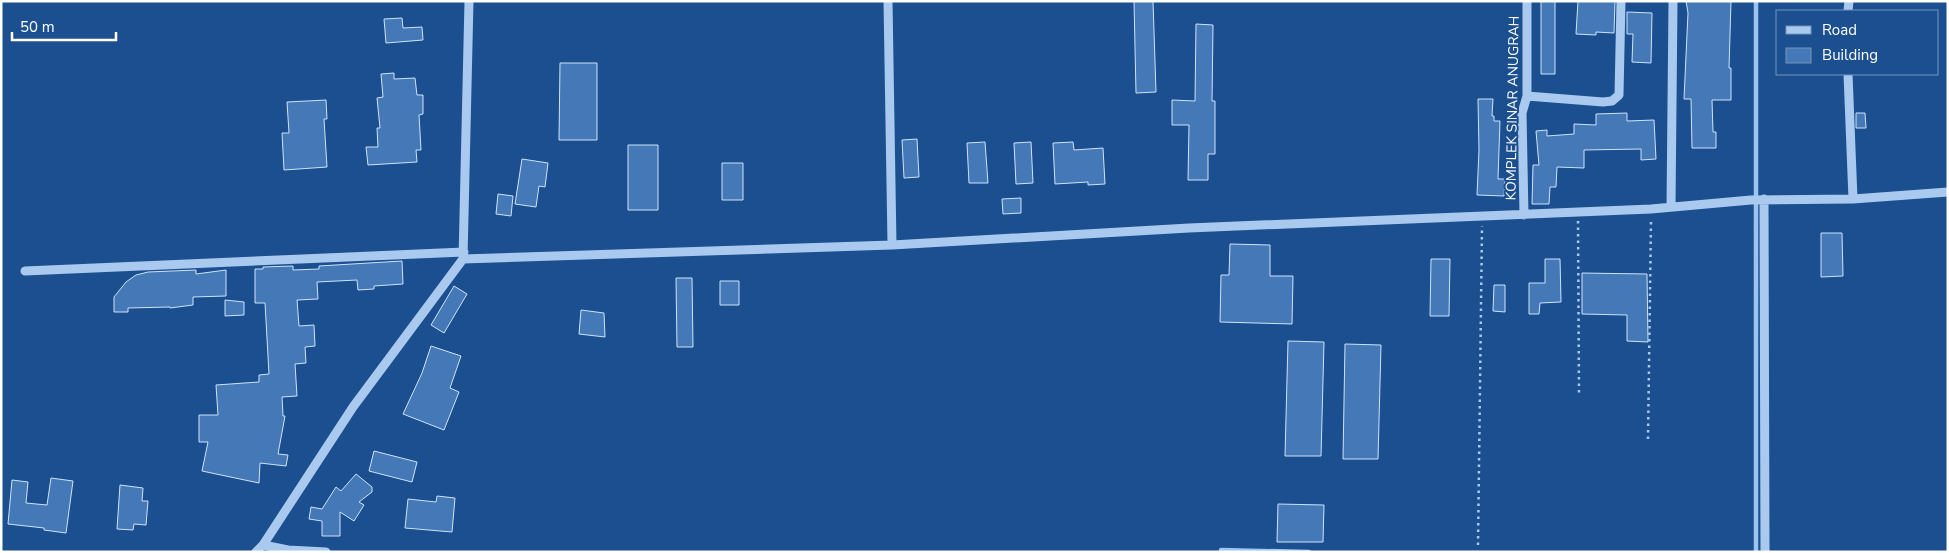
<svg xmlns="http://www.w3.org/2000/svg" width="1949" height="553" font-family="'Nunito Sans',sans-serif">
<style>
.lines{fill:none;stroke-linecap:round;stroke-linejoin:round}
.stream{stroke:#9cc4f0;stroke-width:4.5}
.building{fill:#4478b7;stroke:#cfe3fa}
.path{stroke:#a9c9ee;stroke-width:2.5;stroke-dasharray:2.5 4;stroke-linecap:butt}
.minor{stroke:#a9c9ee;stroke-width:9}
.labels{text-anchor:middle;stroke-width:4;stroke-linejoin:round;paint-order:stroke}
.street-label{font-size:14px;fill:#fff;stroke:#1b4f8f}
</style>
<rect width="100%" height="100%" fill="#1b4f8f"/>
<g class="lines">
<path class="stream" d="M 1221,550 L 1309,552
M 1756,552 L 1756,1"/>
</g>
<path class="building" d="M 1134,1 L 1153,1 L 1156,92 L 1136,93 Z
M 1541,1 L 1555,1 L 1555,74 L 1541,74 Z
M 1578,1 L 1615,1 L 1614,33 L 1596,32 L 1596,35 L 1576,34 Z
M 1686,1 L 1731,1 L 1729,68 L 1731,68 L 1731,100 L 1712,100 L 1713,132 L 1716,132 L 1716,148 L 1692,148 L 1691,99 L 1684,99 L 1688,13 Z
M 1627,12 L 1652,13 L 1651,63 L 1632,62 L 1633,34 L 1627,34 Z
M 402,18 L 403,28 L 422,27 L 423,40 L 386,43 L 384,19 Z
M 1196,24 L 1213,25 L 1212,101 L 1215,101 L 1215,154 L 1208,154 L 1208,180 L 1188,180 L 1189,125 L 1172,125 L 1172,100 L 1195,101 Z
M 560,63 L 597,63 L 597,140 L 559,140 Z
M 394,73 L 394,79 L 415,78 L 417,95 L 423,95 L 423,114 L 419,115 L 421,150 L 416,150 L 417,162 L 368,165 L 366,147 L 378,147 L 377,128 L 380,128 L 377,98 L 383,97 L 381,74 Z
M 1478,99 L 1493,99 L 1492,116 L 1494,116 L 1494,121 L 1500,121 L 1498,179 L 1505,179 L 1504,196 L 1477,195 L 1479,150 Z
M 326,100 L 327,119 L 324,119 L 327,167 L 284,170 L 282,133 L 289,133 L 287,102 Z
M 1627,113 L 1627,121 L 1654,120 L 1656,159 L 1641,160 L 1641,149 L 1584,150 L 1584,168 L 1557,167 L 1556,187 L 1550,187 L 1549,204 L 1532,204 L 1533,165 L 1539,165 L 1536,131 L 1547,130 L 1547,136 L 1574,134 L 1574,124 L 1596,125 L 1596,114 Z
M 1856,113 L 1865,113 L 1866,128 L 1856,128 Z
M 917,139 L 919,177 L 904,178 L 902,140 Z
M 985,142 L 988,183 L 969,183 L 967,143 Z
M 1031,142 L 1033,183 L 1016,184 L 1014,143 Z
M 1073,142 L 1074,150 L 1103,148 L 1105,184 L 1088,185 L 1088,182 L 1055,184 L 1053,143 Z
M 628,145 L 658,145 L 658,210 L 628,210 Z
M 522,159 L 548,163 L 545,187 L 539,186 L 536,207 L 515,204 Z
M 722,163 L 743,163 L 743,200 L 722,200 Z
M 498,194 L 513,196 L 511,216 L 496,214 Z
M 1021,198 L 1021,213 L 1003,214 L 1002,199 Z
M 1821,233 L 1842,233 L 1843,276 L 1821,277 Z
M 1230,244 L 1270,245 L 1270,276 L 1293,276 L 1292,324 L 1220,322 L 1221,275 L 1229,275 Z
M 1431,259 L 1450,259 L 1449,316 L 1430,316 Z
M 1545,259 L 1560,259 L 1561,302 L 1540,303 L 1539,314 L 1529,314 L 1529,283 L 1545,283 Z
M 402,261 L 403,284 L 374,286 L 374,289 L 358,290 L 357,280 L 317,282 L 318,299 L 297,300 L 299,326 L 314,325 L 315,346 L 305,347 L 306,363 L 295,364 L 297,396 L 282,397 L 283,416 L 285,416 L 278,454 L 288,455 L 286,466 L 260,463 L 259,483 L 202,471 L 208,442 L 199,442 L 199,415 L 218,415 L 216,385 L 259,382 L 259,375 L 269,374 L 265,303 L 255,303 L 255,269 L 263,269 L 263,267 L 293,266 L 293,270 L 319,269 L 319,266 Z
M 196,270 L 196,274 L 226,270 L 226,296 L 193,297 L 193,305 L 170,308 L 170,307 L 128,308 L 128,312 L 114,312 L 114,297 L 126,282 L 136,275 L 148,272 Z
M 1582,273 L 1647,274 L 1648,342 L 1627,341 L 1627,315 L 1582,314 Z
M 676,278 L 692,278 L 693,347 L 677,347 Z
M 720,281 L 739,281 L 739,305 L 720,305 Z
M 1494,285 L 1505,285 L 1505,312 L 1493,311 Z
M 454,286 L 467,294 L 444,333 L 431,325 Z
M 225,300 L 244,302 L 244,315 L 225,316 Z
M 581,310 L 604,313 L 605,337 L 579,334 Z
M 1288,341 L 1324,342 L 1321,456 L 1285,456 Z
M 1345,344 L 1381,345 L 1378,459 L 1343,459 Z
M 431,346 L 461,356 L 450,388 L 459,392 L 444,430 L 403,414 L 422,373 Z
M 374,451 L 417,462 L 412,482 L 369,471 Z
M 356,474 L 372,487 L 372,492 L 359,502 L 364,505 L 354,521 L 340,512 L 340,536 L 322,536 L 322,521 L 309,519 L 311,507 L 322,509 L 336,487 L 341,491 Z
M 51,478 L 73,481 L 66,533 L 44,530 L 44,528 L 8,524 L 12,480 L 28,482 L 26,503 L 47,505 Z
M 120,485 L 143,488 L 142,501 L 148,501 L 146,525 L 134,524 L 133,530 L 117,529 Z
M 437,496 L 455,498 L 452,532 L 405,528 L 408,499 L 436,502 Z
M 1278,504 L 1324,505 L 1323,542 L 1277,542 Z"/>
<g class="lines">
<path class="path" d="M 1578,221 L 1579,394
M 1648,439 L 1651,221
M 1478,545 L 1482,226"/>
<path class="minor" d="M 888,1 L 892,245
M 1848,11 L 1849,1
M 1848,74 L 1853,199
M 1527,96 L 1603,102 L 1612,101 L 1619,95 L 1621,1
M 1764,199 L 1765,552
M 1671,207 L 1673,1
M 1524,215 L 1522,113 L 1527,96 L 1527,1
M 463,259 L 892,245 L 1189,228 L 1651,209 L 1751,200 L 1853,199 L 1948,192
M 25,271 L 464,252
M 263,545 L 288,550 L 326,552
M 256,552 L 263,545 L 353,407 L 463,259 L 469,1"/>
</g>
<g class="labels">
<g class="street-label">
<text transform="translate(1512 108) rotate(-89)" y="5">KOMPLEK SINAR ANUGRAH</text>
</g>
</g>
<rect width="1949" height="553" fill="none" stroke="#ffffff" stroke-width="5"/>
<rect x="1776" y="10" width="162" height="65" fill="#1b4f8f" stroke="#7695bc"/>
<rect x="1786" y="26" width="25" height="8" fill="#a9c9ee" stroke="#7695bc"/>
<text x="1822" y="35" font-size="15" fill="#ffffff">Road</text>
<rect x="1786" y="48" width="25" height="15" fill="#4478b7" stroke="#7695bc"/>
<text x="1822" y="60" font-size="15" fill="#ffffff">Building</text>
<path d="M12 32v8h104v-8" fill="none" stroke="#ffffff" stroke-width="2.5"/>
<text x="20" y="32" font-size="15" fill="#ffffff" stroke="#1b4f8f" stroke-width="4" paint-order="stroke">50 m</text>
</svg>
